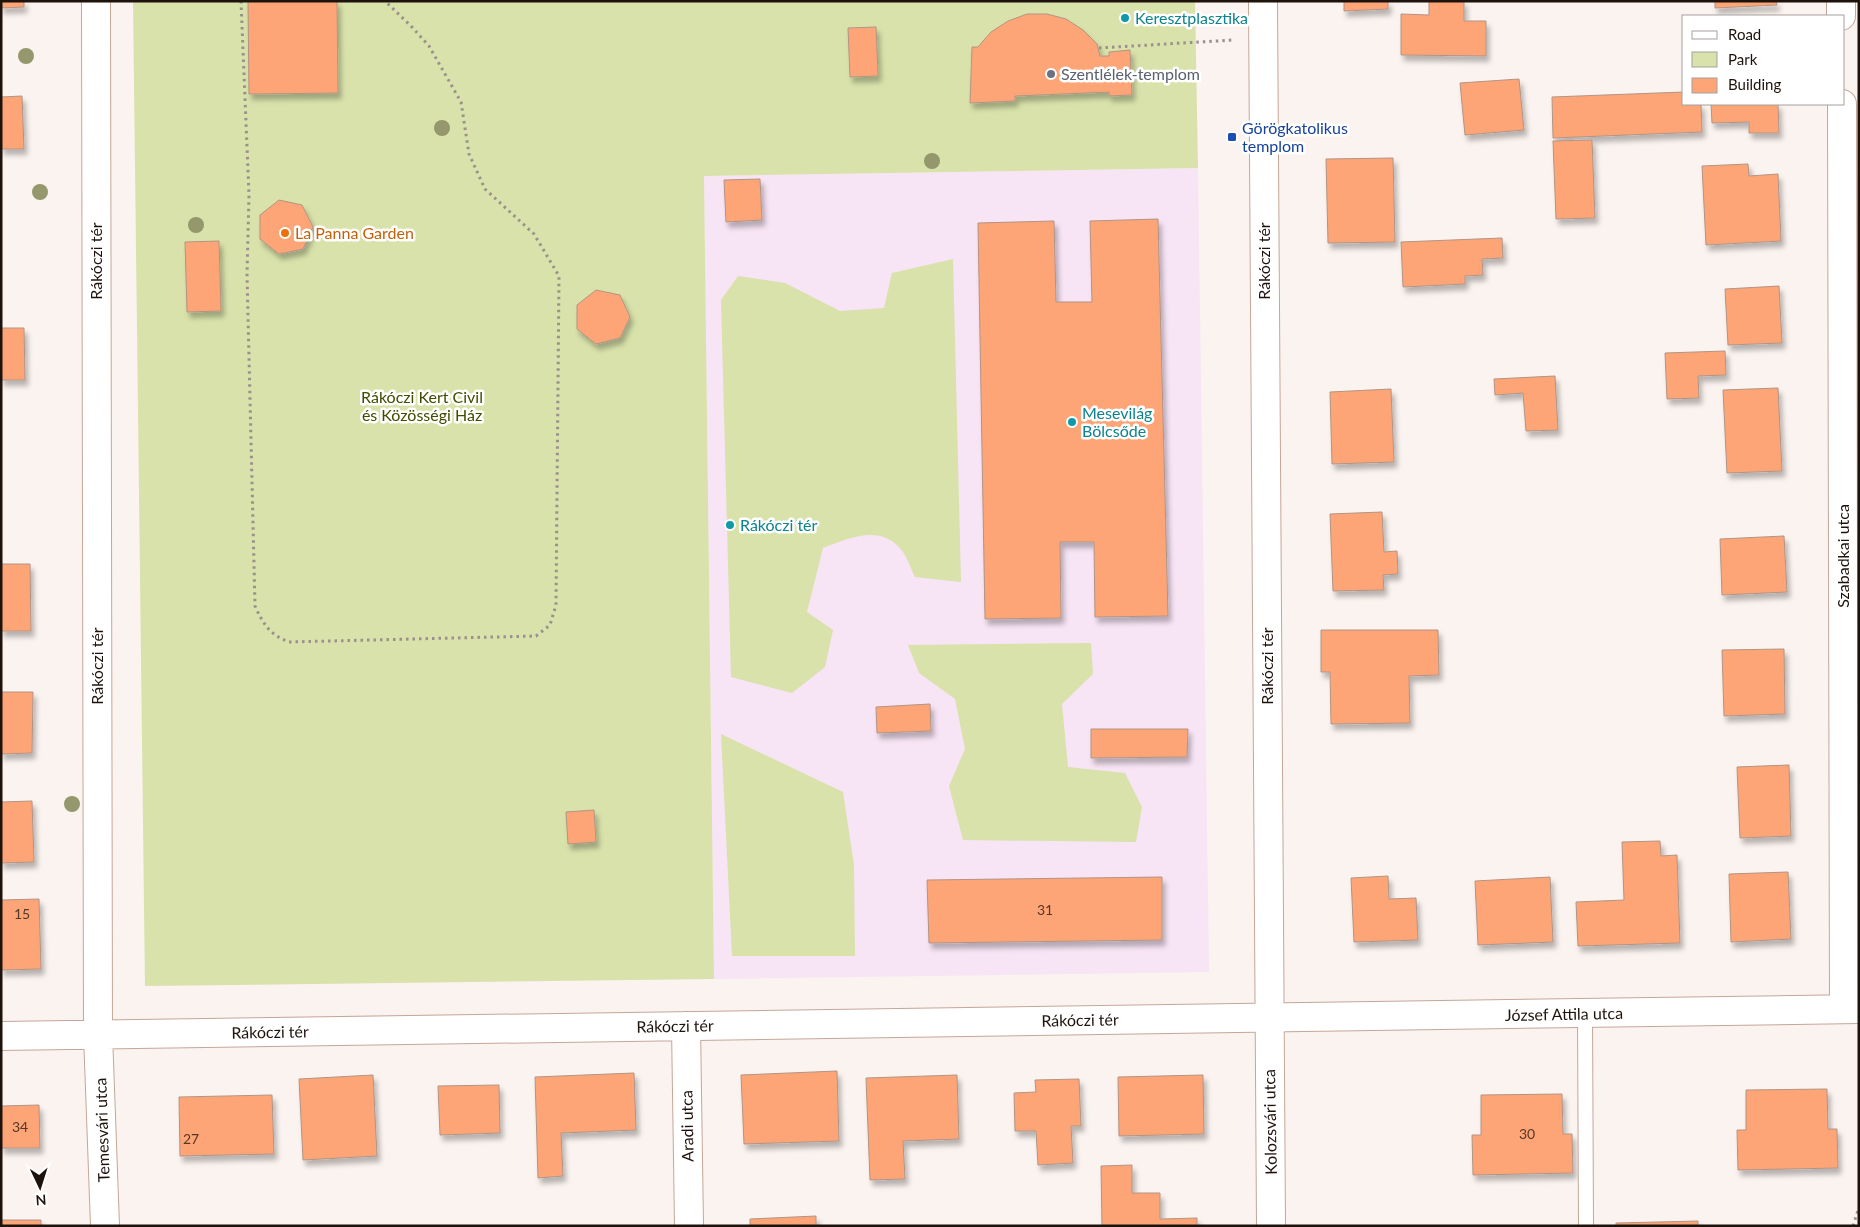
<svg xmlns="http://www.w3.org/2000/svg" width="1860" height="1227" font-family="Lato,sans-serif">
<style>
.education{fill:#f7e4f5}
.green{fill:#d8e2aa}
.building{fill:#fda576;stroke:#b29484;filter:url(#shadow)}
.lines{fill:none;stroke-linecap:round;stroke-linejoin:round}
.lane-casing{stroke:#c6a698;stroke-width:16}
.street-casing{stroke:#c6a698;stroke-width:30}
.secondary-casing{stroke:#c6a698;stroke-width:30}
.path{stroke:#9a918d;stroke-width:3;stroke-dasharray:2.5 4;stroke-linecap:butt}
.lane{stroke:#fff;stroke-width:14}
.street{stroke:#fff;stroke-width:28}
.secondary{stroke:#fff;stroke-width:28}
.tree{fill:#95976c}
.culture-dot{fill:#0f9aa8;stroke:#fff;stroke-width:2}
.worship-dot{fill:#6b7280;stroke:#fff;stroke-width:2}
.transit-dot{fill:#1a4fb4;stroke:#fff;stroke-width:2}
.food-dot{fill:#e8710a;stroke:#fff;stroke-width:2}
.labels{text-anchor:middle;stroke-width:5;stroke-linejoin:round;paint-order:stroke}
.number-label{font-size:14px;fill:#563727}
.culture-label{font-size:16px;fill:#0d838f;stroke:#fff;text-anchor:start}
.worship-label{font-size:16px;fill:#5b616d;stroke:#fff;text-anchor:start}
.transit-label{font-size:16px;fill:#164399;stroke:#fff;text-anchor:start}
.food-label{font-size:16px;fill:#c56008;stroke:#fff;text-anchor:start}
.street-label{font-size:16px;fill:#1e120d;stroke:#fff}
.park-label{font-size:16px;fill:#434b00;stroke:#fff}
</style>
<defs>
<filter id="shadow"><feDropShadow dx="3" dy="5.5" stdDeviation="2.5" flood-color="#0004"/></filter>
</defs>
<rect width="100%" height="100%" fill="#faf3f0"/>
<path class="education" d="M 1198,168 L 1209,972 L 714,979 L 704,176 Z"/>
<path class="green" d="M 133,1 L 1195,1 L 1198,168 L 704,176 L 714,979 L 145,986 Z
M 953,259 L 961,582 L 915,577 C 911,569 908,559 903,552 C 882,523 850,538 823,548 L 807,612 L 833,630 L 825,667 L 792,693 L 731,677 L 721,300 L 738,276 L 785,283 L 840,311 L 884,308 L 892,273 Z
M 1091,643 L 1093,674 L 1062,704 L 1068,767 L 1125,773 L 1142,807 L 1136,842 L 963,840 L 949,786 L 965,749 L 955,699 L 919,673 L 908,645 Z
M 721,734 L 843,792 L 854,865 L 855,956 L 732,956 Z"/>
<path class="building" d="M 1,1 L 24,1 L 24,7 L 1,8 Z
M 248,1 L 337,1 L 338,93 L 249,94 Z
M 1344,1 L 1388,1 L 1388,9 L 1344,11 Z
M 1429,1 L 1464,1 L 1464,21 L 1486,21 L 1486,56 L 1401,55 L 1401,14 L 1429,15 Z
M 1715,1 L 1776,1 L 1777,5 L 1715,8 Z
M 1027,14 L 1047,14 L 1066,19 L 1083,30 L 1097,44 L 1100,56 L 1109,56 L 1109,52 L 1130,50 L 1132,95 L 1109,96 L 1109,92 L 1015,96 L 1015,101 L 970,103 L 972,47 L 978,47 L 991,32 L 1008,21 Z
M 876,27 L 878,76 L 850,77 L 848,28 Z
M 1519,79 L 1524,130 L 1465,135 L 1460,83 Z
M 1684,92 L 1684,104 L 1701,104 L 1702,132 L 1553,138 L 1552,97 Z
M 22,96 L 24,149 L 1,149 L 1,97 Z
M 1711,104 L 1778,104 L 1779,133 L 1749,133 L 1749,122 L 1712,123 Z
M 1592,140 L 1595,218 L 1556,219 L 1553,141 Z
M 1393,158 L 1395,242 L 1328,243 L 1326,159 Z
M 1748,164 L 1749,176 L 1778,174 L 1781,241 L 1706,245 L 1702,166 Z
M 760,179 L 762,220 L 726,222 L 724,180 Z
M 279,200 L 302,205 L 313,227 L 303,249 L 279,254 L 260,239 L 260,215 Z
M 1158,219 L 1168,616 L 1095,617 L 1094,542 L 1060,542 L 1061,618 L 985,619 L 978,223 L 1054,221 L 1056,302 L 1092,302 L 1090,221 Z
M 1502,238 L 1503,258 L 1482,259 L 1483,275 L 1465,276 L 1465,284 L 1403,287 L 1401,242 Z
M 219,241 L 221,311 L 187,312 L 185,242 Z
M 1779,286 L 1782,343 L 1728,345 L 1725,289 Z
M 596,290 L 620,295 L 630,317 L 620,338 L 596,344 L 577,329 L 577,305 Z
M 1,328 L 24,328 L 25,380 L 1,380 Z
M 1725,351 L 1726,375 L 1698,376 L 1699,398 L 1667,399 L 1665,353 Z
M 1555,376 L 1558,430 L 1526,431 L 1523,393 L 1495,395 L 1494,379 Z
M 1778,388 L 1782,471 L 1727,473 L 1723,390 Z
M 1391,389 L 1394,462 L 1332,464 L 1330,392 Z
M 1382,512 L 1384,552 L 1397,551 L 1398,574 L 1383,575 L 1384,590 L 1333,591 L 1330,514 Z
M 1784,536 L 1787,592 L 1722,595 L 1720,539 Z
M 1,564 L 30,564 L 31,631 L 1,631 Z
M 1321,630 L 1438,630 L 1439,675 L 1409,676 L 1410,723 L 1331,724 L 1330,672 L 1321,672 Z
M 1784,649 L 1785,714 L 1724,716 L 1722,650 Z
M 1,692 L 33,692 L 32,753 L 1,754 Z
M 930,704 L 931,731 L 877,733 L 876,707 Z
M 1091,729 L 1188,729 L 1187,757 L 1091,758 Z
M 1789,765 L 1791,836 L 1740,838 L 1737,767 Z
M 32,801 L 34,862 L 1,863 L 1,802 Z
M 594,810 L 596,842 L 568,844 L 566,812 Z
M 1660,841 L 1661,856 L 1677,855 L 1680,943 L 1578,946 L 1576,902 L 1624,900 L 1622,842 Z
M 1788,872 L 1791,939 L 1731,942 L 1729,874 Z
M 1388,876 L 1389,899 L 1416,898 L 1418,940 L 1354,942 L 1351,878 Z
M 1162,877 L 1162,940 L 929,943 L 927,880 Z
M 1550,877 L 1553,942 L 1478,945 L 1475,881 Z
M 39,899 L 41,969 L 1,970 L 1,900 Z
M 837,1071 L 839,1141 L 744,1144 L 741,1075 Z
M 634,1073 L 636,1130 L 561,1133 L 563,1176 L 538,1178 L 535,1077 Z
M 373,1075 L 377,1156 L 303,1160 L 299,1079 Z
M 957,1075 L 959,1139 L 903,1141 L 905,1179 L 870,1180 L 866,1078 Z
M 1203,1075 L 1204,1134 L 1119,1136 L 1118,1077 Z
M 1079,1079 L 1081,1126 L 1071,1126 L 1073,1163 L 1038,1165 L 1036,1131 L 1015,1131 L 1014,1093 L 1036,1092 L 1035,1080 Z
M 499,1085 L 500,1133 L 440,1135 L 438,1086 Z
M 1827,1089 L 1828,1129 L 1837,1129 L 1838,1168 L 1738,1170 L 1737,1130 L 1746,1130 L 1746,1090 Z
M 1562,1094 L 1563,1134 L 1572,1134 L 1573,1173 L 1473,1175 L 1472,1135 L 1481,1135 L 1481,1095 Z
M 272,1095 L 274,1154 L 180,1156 L 179,1097 Z
M 39,1105 L 40,1148 L 1,1148 L 1,1106 Z
M 1132,1165 L 1132,1193 L 1160,1193 L 1160,1219 L 1197,1218 L 1197,1226 L 1102,1226 L 1101,1166 Z
M 816,1216 L 816,1226 L 750,1226 L 750,1219 Z
M 1,1220 L 41,1220 L 41,1226 L 1,1226 Z
M 1698,1221 L 1698,1226 L 1616,1226 L 1616,1223 Z"/>
<g class="lines">
<g class="lane-casing">
<path id="lane" d="M 1585,1013 L 1586,1226"/>
</g>
<g class="street-casing">
<path id="street" d="M 96,1 L 98,1034 L 105,1226
M 1841,1 L 1841,16
M 1842,104 L 1844,1009
M 686,1026 L 689,1226
M 1,1036 L 1859,1009"/>
</g>
<g class="secondary-casing">
<path id="secondary" d="M 1263,1 L 1271,1226"/>
</g>
<path class="path" d="M 241,1 L 249,195 L 247,274 L 255,606 C 263,624 270,635 289,642 L 536,636 L 550,625 L 556,605 L 559,276 L 534,234 L 485,189 L 469,154 L 461,102 L 429,46 L 411,26 L 385,1
M 1099,48 L 1233,40
M 1853,1226 L 1859,1207"/>
<use href="#lane" class="lane"/>
<use href="#street" class="street"/>
<use href="#secondary" class="secondary"/>
</g>
<g class="tree">
<circle cx="26" cy="56" r="8"/>
<circle cx="442" cy="128" r="8"/>
<circle cx="932" cy="161" r="8"/>
<circle cx="40" cy="192" r="8"/>
<circle cx="196" cy="225" r="8"/>
<circle cx="72" cy="804" r="8"/>
</g>
<g class="culture-dot">
<circle cx="1125" cy="18" r="5"/>
<circle cx="1072" cy="422" r="5"/>
<circle cx="730" cy="525" r="5"/>
</g>
<circle class="worship-dot" cx="1051" cy="74" r="5"/>
<rect class="transit-dot" x="1227" y="132" width="10" height="10" rx="2.5"/>
<circle class="food-dot" cx="285" cy="233" r="5"/>
<g class="labels">
<g class="number-label">
<text x="1045" y="915">31</text>
<text x="22" y="919">15</text>
<text x="20" y="1132">34</text>
<text x="1527" y="1139">30</text>
<text x="191" y="1144">27</text>
</g>
<g class="culture-label">
<text x="1135" y="24">Keresztplasztika</text>
<text x="1082" y="419">Mesevilág<tspan x="1082" dy="18">Bölcsőde</tspan></text>
<text x="740" y="531">Rákóczi tér</text>
</g>
<g class="worship-label">
<text x="1061" y="80">Szentlélek-templom</text>
</g>
<g class="transit-label">
<text x="1242" y="134">Görögkatolikus<tspan x="1242" dy="18">templom</tspan></text>
</g>
<g class="food-label">
<text x="295" y="239">La Panna Garden</text>
</g>
<g class="street-label">
<text transform="translate(96 261) rotate(-90)" y="6">Rákóczi tér</text>
<text transform="translate(1264 261) rotate(-90)" y="6">Rákóczi tér</text>
<text transform="translate(1843 556) rotate(-90)" y="6">Szabadkai utca</text>
<text transform="translate(97 666) rotate(-90)" y="6">Rákóczi tér</text>
<text transform="translate(1267 666) rotate(-90)" y="6">Rákóczi tér</text>
<text transform="translate(1564 1014) rotate(-1)" y="6">József Attila utca</text>
<text transform="translate(1080 1020) rotate(-1)" y="6">Rákóczi tér</text>
<text transform="translate(675 1026) rotate(-1)" y="6">Rákóczi tér</text>
<text transform="translate(270 1032) rotate(-1)" y="6">Rákóczi tér</text>
<text transform="translate(1270 1122) rotate(-91)" y="6">Kolozsvári utca</text>
<text transform="translate(687 1126) rotate(-91)" y="6">Aradi utca</text>
<text transform="translate(102 1130) rotate(-92)" y="6">Temesvári utca</text>
</g>
<g class="park-label">
<text x="422" y="403">Rákóczi Kert Civil<tspan x="422" dy="18">és Közösségi Ház</tspan></text>
</g>
</g>
<rect width="1860" height="1227" fill="none" stroke="#1e120d" stroke-width="5"/>
<rect x="1682" y="15" width="162" height="90" fill="#ffffff" stroke="#a5a09e"/>
<rect x="1692" y="31" width="25" height="8" fill="#ffffff" stroke="#a5a09e"/>
<text x="1728" y="40" font-size="15" fill="#1e120d">Road</text>
<rect x="1692" y="52" width="25" height="15" fill="#d8e2aa" stroke="#a5a09e"/>
<text x="1728" y="65" font-size="15" fill="#1e120d">Park</text>
<rect x="1692" y="78" width="25" height="15" fill="#fda576" stroke="#a5a09e"/>
<text x="1728" y="90" font-size="15" fill="#1e120d">Building</text>
<g transform="translate(40 1187) rotate(176)" stroke="#ffffff" stroke-width="4" paint-order="stroke">
<path d="M0-4L9 19L0 12L-9 19Z" fill="#1e120d"/>
<text y="-8" font-size="14" font-weight="bold" text-anchor="middle" fill="#1e120d">N</text>
</g>
</svg>
